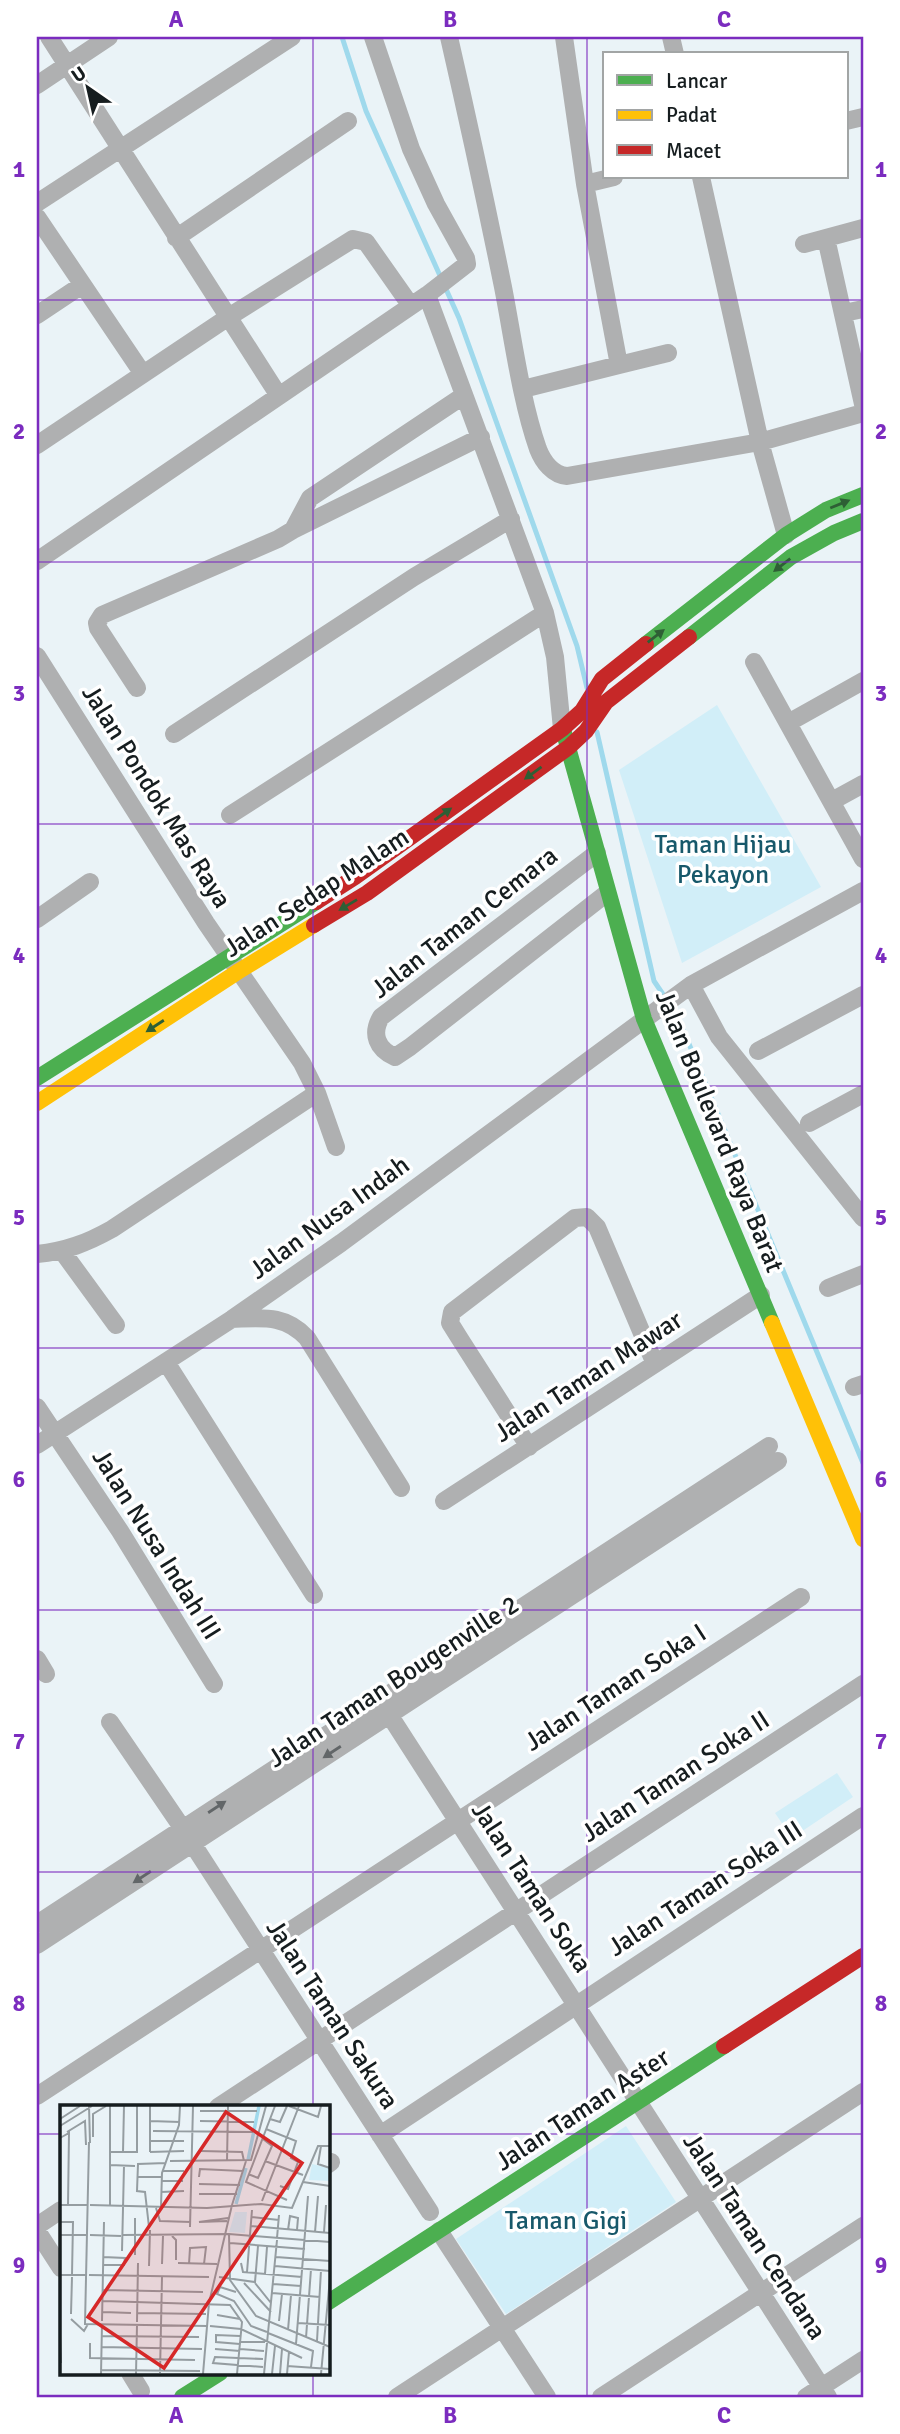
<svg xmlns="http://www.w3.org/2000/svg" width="900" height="2434" font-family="Signika,sans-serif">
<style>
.green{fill:#d1eef8}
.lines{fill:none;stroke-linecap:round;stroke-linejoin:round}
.stream{stroke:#9fd9ec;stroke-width:5}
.street{stroke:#afb0b1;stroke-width:18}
.fast{stroke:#4caf50;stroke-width:16}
.slow{stroke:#ffc107;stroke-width:16}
.jam{stroke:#c62828;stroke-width:16}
.oneway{fill:#2e5f35}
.oneway2{fill:#626668}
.grid{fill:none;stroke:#7b2cbf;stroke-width:2;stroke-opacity:0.55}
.labels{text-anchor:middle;stroke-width:7;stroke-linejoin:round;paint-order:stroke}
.street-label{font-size:26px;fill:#161d1f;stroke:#fff}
.park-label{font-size:26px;fill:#17586a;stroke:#fff}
.inset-river{fill:none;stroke:#9fd9ec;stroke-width:3.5}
.inset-road{fill:none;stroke:#959da1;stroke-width:2}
.view{fill:#d62828;fill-opacity:0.15;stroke:#d62828;stroke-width:3.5}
.inset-edge{fill:none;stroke:#161d1f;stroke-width:3.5}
.neatline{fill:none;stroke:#7b2cbf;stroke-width:2.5}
.grid-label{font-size:23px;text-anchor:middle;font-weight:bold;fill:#7b2cbf}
</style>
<rect width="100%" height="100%" fill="#eaf3f7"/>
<path class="green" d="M 717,705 L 821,887 L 682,963 L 619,770 Z
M 837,1773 L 853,1797 L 792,1838 L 775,1813 Z
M 626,2126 L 676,2202 L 506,2314 L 456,2239 Z"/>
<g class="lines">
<path class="stream" d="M 342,37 L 366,111 L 459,318 L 577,646 L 587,688
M 597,732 L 654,981 L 677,1015 L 863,1463"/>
<path class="street" d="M 49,37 L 279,396
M 449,37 C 468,120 486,203 503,287 C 513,338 521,401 538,449 C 543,462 553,475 567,476 L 760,442 L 863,413
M 671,37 L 675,54
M 37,85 L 109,37
M 846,121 L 863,117
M 701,177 L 760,442 L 786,535
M 585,184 L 614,177
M 37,203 L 292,37
M 37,217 L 143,374
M 176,238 L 348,121
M 826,238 L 863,404
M 804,244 L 863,228
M 427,295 L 545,613 L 555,657 L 562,729
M 844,313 L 863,309
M 37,315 L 82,285
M 619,365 L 668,353
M 523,389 L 619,365 L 585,184 L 564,37
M 37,445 L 227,318 L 353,239 L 366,242 L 411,306
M 293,530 L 481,437
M 37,561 L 427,295 L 467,264 L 466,258 L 436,204 L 411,149 L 373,37
M 37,656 L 206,923 L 302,1063 L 317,1093 L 336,1147
M 754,662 L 863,859
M 137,688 L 98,628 L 97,623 L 102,615 L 278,539 L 293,530 L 310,498 L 463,396
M 788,723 L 863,681
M 174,734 L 414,577 L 511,519
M 832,801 L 863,784
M 230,815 L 545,613
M 597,853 L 381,1017 C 371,1034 377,1049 395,1057 L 410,1047 L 607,893
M 37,919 L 90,882
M 691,985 L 719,1037 L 863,1218
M 758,1051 L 863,995
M 809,1123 L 863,1094
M 62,1251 L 116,1325
M 37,1254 C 66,1251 87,1243 112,1229 L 317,1093
M 828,1288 L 863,1274
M 232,1319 C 262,1318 285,1314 307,1338 L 401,1488
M 166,1362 L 314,1595
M 854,1387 L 863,1384
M 37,1407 L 120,1531 L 214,1684
M 37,1445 L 232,1319 L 341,1243 L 691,985 L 863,891
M 529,1447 L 460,1339 L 450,1323 L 452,1312 L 575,1218 L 587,1217 L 597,1227 L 655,1364
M 444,1501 L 761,1295
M 37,1659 L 46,1674
M 383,1705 L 828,2397
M 110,1722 L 183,1829 L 430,2212
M 37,1924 L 769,1446
M 37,1945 L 778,1461
M 37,2096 L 801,1597
M 218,2107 L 863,1684
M 380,2135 L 863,1816
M 327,2165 L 331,2162
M 37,2226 L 61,2210
M 37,2231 L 61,2268
M 439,2231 L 547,2397
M 130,2373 L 141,2391
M 397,2397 L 863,2092
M 601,2397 L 863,2226
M 806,2397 L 863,2360"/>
<path class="fast" d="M 689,637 L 791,557 L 834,533 L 863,521
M 646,644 L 786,535 L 826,510 L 863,495
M 564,733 L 644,1019 L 772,1323
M 37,1078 L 316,902
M 327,2303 L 724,2046
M 182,2397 L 220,2373"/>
<path class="slow" d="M 37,1103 L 239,971 L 314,925
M 772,1323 L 863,1539"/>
<path class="jam" d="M 316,902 L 355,877 L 562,729 L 582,711 L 602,679 L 646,644
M 314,925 L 367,893 L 569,747 L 586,731 L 606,702 L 689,637
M 724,2046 L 863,1956"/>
</g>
<defs><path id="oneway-solid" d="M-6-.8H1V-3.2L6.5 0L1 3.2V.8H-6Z" transform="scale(1.75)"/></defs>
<g class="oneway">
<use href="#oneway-solid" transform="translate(840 504) rotate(-22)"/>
<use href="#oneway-solid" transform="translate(782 565) rotate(142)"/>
<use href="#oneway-solid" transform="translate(656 636) rotate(-38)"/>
<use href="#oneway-solid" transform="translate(533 773) rotate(144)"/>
<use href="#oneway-solid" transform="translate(443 814) rotate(-35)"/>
<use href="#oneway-solid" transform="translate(348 905) rotate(149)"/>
<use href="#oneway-solid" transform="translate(155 1026) rotate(147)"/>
</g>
<g class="oneway2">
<use href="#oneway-solid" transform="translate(332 1752) rotate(147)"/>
<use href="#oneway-solid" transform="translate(217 1807) rotate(-33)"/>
<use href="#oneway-solid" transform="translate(142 1877) rotate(147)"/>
</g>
<path class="grid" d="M 313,37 L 313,2107M 587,37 L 587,2397M 37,300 L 863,300M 37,562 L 863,562M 37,824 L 863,824M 37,1086 L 863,1086M 37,1348 L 863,1348M 37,1610 L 863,1610M 37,1872 L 863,1872M 37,2134 L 61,2134M 327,2134 L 863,2134M 313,2373 L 313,2397"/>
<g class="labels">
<g class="street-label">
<text transform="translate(157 796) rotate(58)" y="9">Jalan Pondok Mas Raya</text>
<text transform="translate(316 892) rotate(-33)" y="9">Jalan Sedap Malam</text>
<text transform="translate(464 922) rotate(-38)" y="9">Jalan Taman Cemara</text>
<text transform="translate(720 1131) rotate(68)" y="9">Jalan Boulevard Raya Barat</text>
<text transform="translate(329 1217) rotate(-36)" y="9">Jalan Nusa Indah</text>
<text transform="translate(588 1376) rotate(-33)" y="9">Jalan Taman Mawar</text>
<text transform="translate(157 1544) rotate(58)" y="9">Jalan Nusa Indah III</text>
<text transform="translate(393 1681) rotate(-33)" y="9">Jalan Taman Bougenville 2</text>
<text transform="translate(615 1687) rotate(-33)" y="9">Jalan Taman Soka I</text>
<text transform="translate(675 1776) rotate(-33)" y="9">Jalan Taman Soka II</text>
<text transform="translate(532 1887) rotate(57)" y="9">Jalan Taman Soka</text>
<text transform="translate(705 1888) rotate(-33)" y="9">Jalan Taman Soka III</text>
<text transform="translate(333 2014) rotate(57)" y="9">Jalan Taman Sakura</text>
<text transform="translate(582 2109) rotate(-33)" y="9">Jalan Taman Aster</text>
<text transform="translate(755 2236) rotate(57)" y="9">Jalan Taman Cendana</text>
</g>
<g class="park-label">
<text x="723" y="853">Taman Hijau<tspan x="723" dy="30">Pekayon</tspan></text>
<text x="566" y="2229">Taman Gigi</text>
</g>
</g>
<g transform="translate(60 2105)">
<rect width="270" height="270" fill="#eaf3f7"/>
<path d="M 252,59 L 269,63 L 269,76 L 249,75 ZM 175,107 L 187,107 L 185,128 L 169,127 Z" fill="#d1eef8"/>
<path class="inset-river" d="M 188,55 L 199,1M 176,99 L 186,63"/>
<path class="inset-road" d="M 29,1 L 30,38M 215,1 L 186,77 L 227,95M 229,1 L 258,12 L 261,1M 140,6 L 197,6M 0,14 L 20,1M 210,14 L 220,17 L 227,1M 90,16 L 120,17M 140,16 L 194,17M 0,21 L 32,1M 206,24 L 236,36 L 231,53 L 238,57 L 228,84 L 220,81M 93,26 L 193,27M 7,27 L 25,16 L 26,40M 33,32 L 33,9 L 46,1M 0,33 L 9,28 L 8,100M 90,36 L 124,36M 29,37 L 25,219 L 147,221M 261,41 L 258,59 L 270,63M 141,46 L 182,47 L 184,56M 50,47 L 77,47 L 77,1M 63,47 L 64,1M 90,47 L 90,1M 90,47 L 124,46M 110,56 L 191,55 L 206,1M 167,56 L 168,1M 205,56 L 243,70M 50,60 L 75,61M 103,66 L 124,66M 188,69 L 198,73 L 212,41 L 203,34M 77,72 L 102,72M 139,72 L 140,64 L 183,66M 102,76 L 123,76M 243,77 L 270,81M 139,79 L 180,80M 101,87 L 124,86M 139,89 L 177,89M 202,96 L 239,1M 0,100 L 27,100M 30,100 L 147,103 L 201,99 L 232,103 L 258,41 L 270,41M 50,100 L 50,1M 172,100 L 186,56M 101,102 L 102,68 L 119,20 L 120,1M 96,103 L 100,116 L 131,117M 192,112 L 219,115M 167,116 L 139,117 L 168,113M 0,117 L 13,117 L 12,170M 191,121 L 270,128M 89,122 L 85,87 L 77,86 L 78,59 L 106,58M 130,122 L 133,1M 228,125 L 230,111 L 238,113 L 237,125M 255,127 L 258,91M 264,127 L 266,100M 169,129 L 170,175 L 196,211 L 270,242M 0,130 L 26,130M 30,130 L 61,131M 63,130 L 169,129 L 270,137M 112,131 L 116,135 L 116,155M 217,133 L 219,110M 170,138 L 245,144M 62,146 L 64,61M 75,150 L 75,113M 216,152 L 270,156M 118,158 L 157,159M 181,158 L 183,167 L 242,172M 102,159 L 103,131M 129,159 L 130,143 L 146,142 L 144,159M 43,160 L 64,160 L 65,153 L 43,152M 89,161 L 90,125M 215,161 L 270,166M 187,167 L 192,105M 205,169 L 207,142M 0,170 L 26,170M 29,170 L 149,172M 159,172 L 195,177 L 198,141M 184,178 L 211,207M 195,178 L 211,198M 213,179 L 241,181M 43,185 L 143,187M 176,187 L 160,182 L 157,189 L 174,196 L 191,221 L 207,227M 212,188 L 260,192M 43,196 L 170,200 L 182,217 L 177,269M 43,207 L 71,208M 77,208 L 146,209M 11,209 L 12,172M 157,210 L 180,214M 11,214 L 24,226 L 28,219M 42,216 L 44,117M 219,216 L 222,189M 77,217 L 78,158M 238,218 L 270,220M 150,221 L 181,224 L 242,253M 228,225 L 231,190M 208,228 L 253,246 L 251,262M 0,230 L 1,258M 42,231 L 139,232M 246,233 L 251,164M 257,236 L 261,165M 180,237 L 205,237M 30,238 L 30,253 L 135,255M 180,239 L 156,237 L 156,230 L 180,231M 236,239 L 248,91M 41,242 L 142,244M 155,244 L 180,246M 180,244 L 204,246M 227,261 L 270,264M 203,262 L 153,258 L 155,252 L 203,254M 41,265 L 140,266M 100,268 L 102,172M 41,269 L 42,219M 76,269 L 77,220M 143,269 L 149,198 L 172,100M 204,269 L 217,135M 212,269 L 215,241M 220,269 L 222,244M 227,269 L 229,247M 261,269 L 270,173"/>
<path class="view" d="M 166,7 L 242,58 L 104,263 L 28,212 Z"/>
<rect width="270" height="270" class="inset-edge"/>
</g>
<rect width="900" height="2434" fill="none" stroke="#ffffff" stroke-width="77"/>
<rect x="603" y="52" width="245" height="126" fill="#ffffff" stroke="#a2a5a5" stroke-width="2"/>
<rect x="617" y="75" width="35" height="10" fill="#4caf50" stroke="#a2a5a5" stroke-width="2"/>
<text x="666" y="88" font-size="21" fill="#161d1f">Lancar</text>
<rect x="617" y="110" width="35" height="10" fill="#ffc107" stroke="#a2a5a5" stroke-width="2"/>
<text x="666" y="122" font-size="21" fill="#161d1f">Padat</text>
<rect x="617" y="145" width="35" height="10" fill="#c62828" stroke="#a2a5a5" stroke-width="2"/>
<text x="666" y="158" font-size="21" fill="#161d1f">Macet</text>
<g transform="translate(88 88) rotate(326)" stroke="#ffffff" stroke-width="5" paint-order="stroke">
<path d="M0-5L12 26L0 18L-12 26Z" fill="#161d1f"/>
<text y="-10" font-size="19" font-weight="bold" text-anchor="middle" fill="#161d1f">U</text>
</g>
<rect x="38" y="38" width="824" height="2358" class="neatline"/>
<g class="grid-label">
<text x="176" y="27">A</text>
<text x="450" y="27">B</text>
<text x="724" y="27">C</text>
<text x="19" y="177">1</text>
<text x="881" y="177">1</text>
<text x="19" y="439">2</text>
<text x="881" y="439">2</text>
<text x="19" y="701">3</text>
<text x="881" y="701">3</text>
<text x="19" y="963">4</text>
<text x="881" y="963">4</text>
<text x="19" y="1225">5</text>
<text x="881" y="1225">5</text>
<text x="19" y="1487">6</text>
<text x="881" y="1487">6</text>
<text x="19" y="1749">7</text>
<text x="881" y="1749">7</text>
<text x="19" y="2011">8</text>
<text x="881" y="2011">8</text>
<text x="19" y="2273">9</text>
<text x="881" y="2273">9</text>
<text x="176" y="2423">A</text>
<text x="450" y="2423">B</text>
<text x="724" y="2423">C</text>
</g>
</svg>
